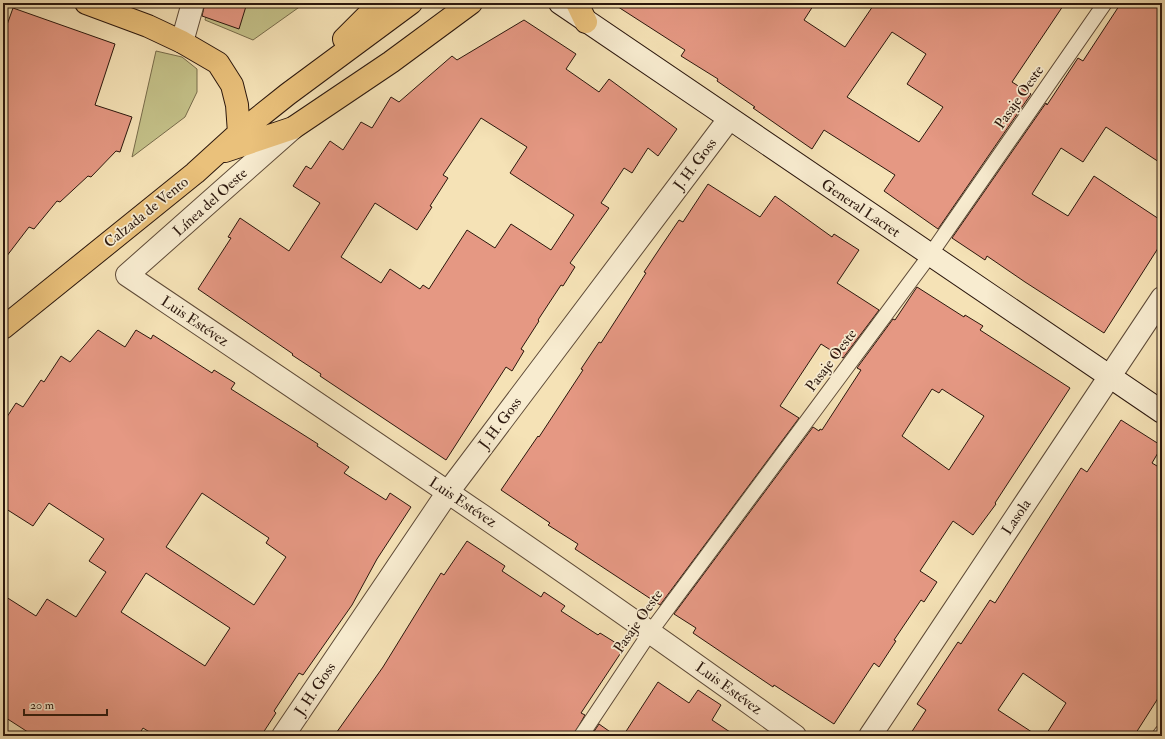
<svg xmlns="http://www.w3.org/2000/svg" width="1165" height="739" font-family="'IM FELL Double Pica',serif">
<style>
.green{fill:#c4c189;stroke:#786c4b}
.building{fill:#e59883;stroke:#2b170d;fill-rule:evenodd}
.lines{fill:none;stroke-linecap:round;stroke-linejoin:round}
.service-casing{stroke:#5e4a37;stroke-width:16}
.minor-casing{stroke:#5e4a37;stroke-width:24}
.secondary-casing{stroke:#2b170d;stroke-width:24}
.primary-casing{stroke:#2b170d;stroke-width:24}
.service{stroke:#f8ecd0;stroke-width:14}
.minor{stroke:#f8ecd0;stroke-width:22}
.secondary{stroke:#f8ecd0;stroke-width:22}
.primary{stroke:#eac17b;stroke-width:22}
.labels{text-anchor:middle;stroke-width:3.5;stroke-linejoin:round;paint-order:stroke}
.street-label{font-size:15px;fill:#2b170d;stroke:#f8ecd0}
</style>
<rect width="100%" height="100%" fill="#f5e2b6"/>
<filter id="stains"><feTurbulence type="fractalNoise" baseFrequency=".005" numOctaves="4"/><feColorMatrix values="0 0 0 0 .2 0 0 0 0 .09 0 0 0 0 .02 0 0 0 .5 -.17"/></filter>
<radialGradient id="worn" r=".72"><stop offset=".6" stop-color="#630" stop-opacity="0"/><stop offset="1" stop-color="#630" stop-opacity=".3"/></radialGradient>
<path class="green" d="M 209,3 L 305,3 L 253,40 L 205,20 Z
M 156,51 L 182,57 L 197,69 L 197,92 L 185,117 L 132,157 Z"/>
<path class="building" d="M 205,3 L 247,3 L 239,29 L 202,16 Z
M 612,3 L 815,3 L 804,20 L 845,47 L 875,3 L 1065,3 L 1012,82 L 1031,94 L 938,229 L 884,191 L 895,175 L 824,130 L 812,149 L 753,108 L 755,107 L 717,81 L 718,79 L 681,56 L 685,50 ZM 892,32 L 926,54 L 907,84 L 943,107 L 919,142 L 847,97 Z
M 1121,3 L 1162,3 L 1162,164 L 1106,127 L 1083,162 L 1061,148 L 1032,194 L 1068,216 L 1094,176 L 1162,221 L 1162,242 L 1104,333 L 1025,282 L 987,256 L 985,260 L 952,238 L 1046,103 L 1047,105 L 1078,58 L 1083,61 Z
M 13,8 L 115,44 L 95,105 L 132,117 L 120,152 L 116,151 L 91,177 L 88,176 L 60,202 L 57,201 L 34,229 L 29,227 L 3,261 L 3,36 Z
M 524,20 L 576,54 L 566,69 L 599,92 L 609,79 L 677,129 L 658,156 L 648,148 L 632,173 L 624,168 L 601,203 L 609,208 L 570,263 L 575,267 L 563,286 L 561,285 L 538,320 L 539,321 L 521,349 L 524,351 L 512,371 L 506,367 L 446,460 L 320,376 L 321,374 L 292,355 L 293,354 L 198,289 L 231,238 L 228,237 L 240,218 L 289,251 L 320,203 L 293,186 L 306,166 L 311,169 L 330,141 L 343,150 L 361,122 L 372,128 L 391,97 L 399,102 L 452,56 L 457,60 ZM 481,118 L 527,147 L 510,173 L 574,215 L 551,250 L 511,224 L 495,248 L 467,230 L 429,289 L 423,285 L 420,289 L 390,269 L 381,283 L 341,257 L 375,203 L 417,230 L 432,207 L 430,206 L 448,178 L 443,175 Z
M 708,184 L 760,217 L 775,196 L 832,237 L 834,234 L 859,250 L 837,283 L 879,310 L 843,358 L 821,344 L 780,406 L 799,418 L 660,605 L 575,549 L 578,544 L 548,525 L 550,523 L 501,490 L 538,436 L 539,437 L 583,370 L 581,369 L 599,342 L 601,343 L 632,295 L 646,273 L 644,272 L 662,245 L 679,220 L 683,222 Z
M 917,287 L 964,317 L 965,315 L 983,326 L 980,330 L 1070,388 L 995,503 L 996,504 L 973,535 L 953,521 L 920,571 L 937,582 L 924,602 L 921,600 L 894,640 L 896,641 L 879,667 L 874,663 L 834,724 L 774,685 L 773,687 L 693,633 L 696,628 L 674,614 L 813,427 L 819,431 L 820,429 L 822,430 L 861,370 L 857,368 L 893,319 L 895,320 ZM 932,389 L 939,393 L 942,389 L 984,416 L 949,470 L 902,436 Z
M 98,330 L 125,347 L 136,330 L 151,339 L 153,335 L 212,373 L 214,370 L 235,383 L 231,389 L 318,444 L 317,446 L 349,467 L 344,473 L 386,500 L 390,493 L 411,507 L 377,559 L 352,605 L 303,675 L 299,673 L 274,711 L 276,713 L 261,736 L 156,736 L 143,728 L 138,736 L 34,736 L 3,716 L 3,595 L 36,616 L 47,599 L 76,617 L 106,572 L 89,561 L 104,539 L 49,503 L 33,526 L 3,507 L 3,423 L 16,403 L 23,407 L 41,380 L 44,382 L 61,356 L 70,362 ZM 202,493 L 269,538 L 266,543 L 286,557 L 254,605 L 166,547 ZM 146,573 L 230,628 L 205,666 L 121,612 Z
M 1121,420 L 1162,446 L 1152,463 L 1162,469 L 1162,692 L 1134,736 L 1045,736 L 1066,703 L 1023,673 L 998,710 L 1038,736 L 909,736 L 926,710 L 917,704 L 958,642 L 961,644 L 990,600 L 995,603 L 1081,468 L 1087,472 Z
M 467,541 L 505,566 L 502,571 L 541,597 L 544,592 L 565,606 L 561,611 L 598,635 L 600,633 L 624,648 L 581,713 L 585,715 L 573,736 L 334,736 L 383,667 L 441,573 L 444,575 Z
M 658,682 L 689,703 L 698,690 L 721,705 L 712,720 L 736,736 L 623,736 Z
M 599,724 L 616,736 L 591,736 Z"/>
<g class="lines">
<g class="service-casing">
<path id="service" d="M 581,736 L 651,631 L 930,255 L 1105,3
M 1159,736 L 1162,732"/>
</g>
<g class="minor-casing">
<path id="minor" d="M 182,42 L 193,3
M 293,128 L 127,275 C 351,426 576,577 795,736
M 283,736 L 448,492 L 729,119
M 870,736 L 1162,298"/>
</g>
<g class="secondary-casing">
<path id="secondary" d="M 560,3 L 1162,412"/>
</g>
<g class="primary-casing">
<path id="primary" d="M 86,3 L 148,26 L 182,42 L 218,63 L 232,85 L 237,105 L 239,133
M 577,3 L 586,22
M 344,39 L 380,3
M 225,151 L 293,128 L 391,62 L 471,3
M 3,328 L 195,173 L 239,133 L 288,94 L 411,3"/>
</g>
<use href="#service" class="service"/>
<use href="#minor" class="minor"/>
<use href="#secondary" class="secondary"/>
<use href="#primary" class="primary"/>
</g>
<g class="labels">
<g class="street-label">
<text transform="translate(1019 97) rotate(-55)" y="5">Pasaje Oeste</text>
<text transform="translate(695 164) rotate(-53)" y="5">J. H. Goss</text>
<text transform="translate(210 202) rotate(-42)" y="5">Línea del Oeste</text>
<text transform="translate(861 208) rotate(34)" y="5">General Lacret</text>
<text transform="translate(146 212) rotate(-39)" y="5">Calzada de Vento</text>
<text transform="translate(195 321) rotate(34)" y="5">Luis Estévez</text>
<text transform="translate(831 360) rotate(-53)" y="5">Pasaje Oeste</text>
<text transform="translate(500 423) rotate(-53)" y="5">J. H. Goss</text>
<text transform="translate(463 502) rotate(34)" y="5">Luis Estévez</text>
<text transform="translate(1016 517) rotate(-56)" y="5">Lasola</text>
<text transform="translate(638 621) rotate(-55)" y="5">Pasaje Oeste</text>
<text transform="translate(729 688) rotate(36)" y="5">Luis Estévez</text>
<text transform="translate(315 689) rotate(-56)" y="5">J. H. Goss</text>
</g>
</g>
<rect width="1165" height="739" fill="none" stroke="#f5e2b6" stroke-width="16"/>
<rect x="4" y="4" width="1157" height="731" fill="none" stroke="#2b170d" stroke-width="2"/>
<rect x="8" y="8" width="1149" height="723" fill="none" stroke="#2b170d"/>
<path d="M24 709v6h83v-6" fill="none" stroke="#2b170d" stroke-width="2"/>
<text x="30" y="709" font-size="12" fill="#2b170d" stroke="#f8ecd0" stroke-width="3" paint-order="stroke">20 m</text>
<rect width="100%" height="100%" filter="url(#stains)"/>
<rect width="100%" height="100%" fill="url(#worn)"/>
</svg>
